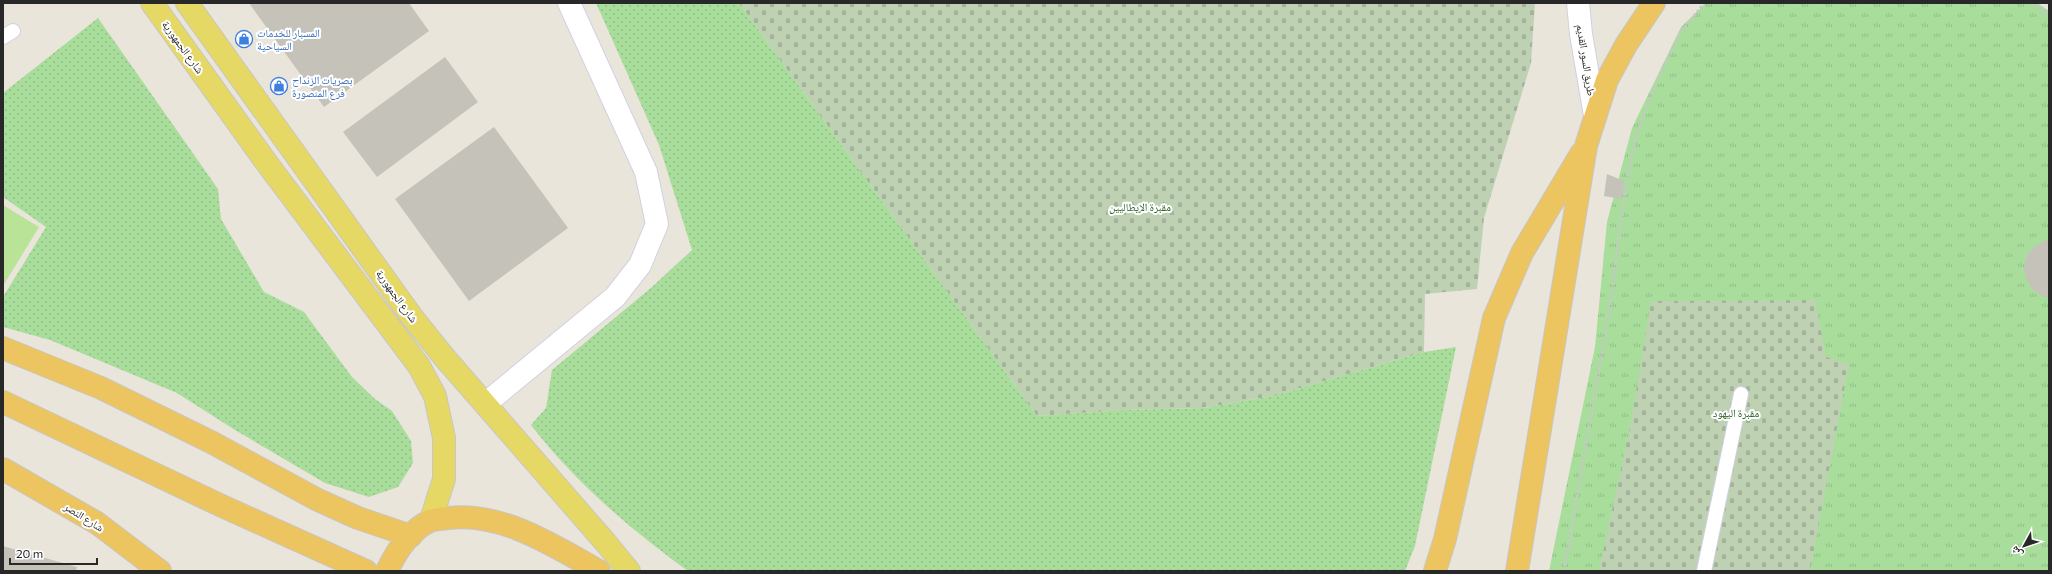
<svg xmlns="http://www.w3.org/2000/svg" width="2052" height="574" font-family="Commissioner,'Noto Naskh Arabic',sans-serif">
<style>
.grass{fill:url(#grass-tufts)}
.cemetery{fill:url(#cemetery-stones)}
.garden{fill:url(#garden-dots)}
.pitch{fill:#b9e397}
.building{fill:#c5c2ba}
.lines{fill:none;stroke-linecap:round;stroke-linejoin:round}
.service-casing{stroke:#d0d1e0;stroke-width:16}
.minor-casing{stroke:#d0d1e0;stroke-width:24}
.secondary-casing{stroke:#d0d1e0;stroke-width:24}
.primary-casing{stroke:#c7c7c7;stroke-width:24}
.trunk-casing{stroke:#c7c7c7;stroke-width:24}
.path{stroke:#c7c7c7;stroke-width:2.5;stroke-dasharray:3 2;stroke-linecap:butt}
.service{stroke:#fff;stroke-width:14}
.minor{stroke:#fff;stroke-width:22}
.secondary{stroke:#fff;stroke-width:22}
.primary{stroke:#e6d864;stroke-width:22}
.trunk{stroke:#ecc460;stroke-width:22}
.labels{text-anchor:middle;stroke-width:4;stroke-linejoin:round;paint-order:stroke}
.shop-label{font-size:11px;fill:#366cbe;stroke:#fff;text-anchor:start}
.street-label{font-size:11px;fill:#282828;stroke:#fff}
.park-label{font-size:11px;fill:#245f1e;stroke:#fff}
</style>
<defs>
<pattern id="grass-tufts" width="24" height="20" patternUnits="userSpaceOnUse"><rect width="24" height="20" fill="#a9dd9b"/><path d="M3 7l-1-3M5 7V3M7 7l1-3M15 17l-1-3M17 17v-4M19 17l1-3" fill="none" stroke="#91be86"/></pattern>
<pattern id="cemetery-stones" width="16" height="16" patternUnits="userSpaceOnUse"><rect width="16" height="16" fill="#bed2b3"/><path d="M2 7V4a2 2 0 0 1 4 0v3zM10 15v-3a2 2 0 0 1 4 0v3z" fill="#a3b49a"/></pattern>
<pattern id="garden-dots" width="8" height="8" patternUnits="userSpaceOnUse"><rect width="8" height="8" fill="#a9dd9b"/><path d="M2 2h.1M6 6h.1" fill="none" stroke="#91be86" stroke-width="1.8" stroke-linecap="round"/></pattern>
</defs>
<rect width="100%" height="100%" fill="#eae5db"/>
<path class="grass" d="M 1706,3 L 2037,3 L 2049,11 L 2049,571 L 1549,571 L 1595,347 L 1607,222 L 1632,128 L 1681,27 Z"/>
<path class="cemetery" d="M 739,3 L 1535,3 L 1531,63 L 1484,218 L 1477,289 L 1425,294 L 1424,352 L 1273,396 L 1204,408 L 1124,410 L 1037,416 Z
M 1815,300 L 1826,357 L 1849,364 L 1810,571 L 1599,571 L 1631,422 L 1651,301 Z"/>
<path class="garden" d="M 596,3 L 739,3 L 1037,416 L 1124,410 L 1204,408 L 1273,396 L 1424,352 L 1456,347 L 1415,546 L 1405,571 L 688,571 C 631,530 574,481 531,425 L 546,408 L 552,370 L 652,287 L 692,250 L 659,145 Z
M 98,18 L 218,189 L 221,219 L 264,292 L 304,312 L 352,377 L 375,399 L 392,411 L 411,441 L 413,463 L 398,487 L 369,497 L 325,483 L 235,430 L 177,393 L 50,340 L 3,327 L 3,297 L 46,227 L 3,197 L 3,93 Z"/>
<path class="pitch" d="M 3,205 L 39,227 L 3,286 Z"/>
<path class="building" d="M 249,3 L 409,3 L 429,31 L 324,107 Z
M 445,57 L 478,102 L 377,177 L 343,132 Z
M 494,127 L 568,228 L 469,301 L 395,199 Z
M 1607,174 L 1624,181 L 1622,199 L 1604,196 Z
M 2049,239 L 2049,298 L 2040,295 L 2032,289 L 2027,280 L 2024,270 L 2025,261 L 2029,252 L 2036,245 Z
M 3,546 L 77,567 L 76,571 L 3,571 Z"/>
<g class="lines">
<g class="service-casing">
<path id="service" d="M 3,37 L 13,31
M 1704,571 L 1741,394"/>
</g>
<g class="minor-casing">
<path id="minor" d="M 485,404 L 615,297 L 640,265 L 657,224 L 646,172 L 569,3"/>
</g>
<g class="secondary-casing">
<path id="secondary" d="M 1578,3 L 1581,34 L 1595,116"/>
</g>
<g class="primary-casing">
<path id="primary" d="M 152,3 L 266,162 L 419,366 L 435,396 L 444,438 L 444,479 L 431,520
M 187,3 L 412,317 L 444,357 L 606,543 L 629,571"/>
</g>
<g class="trunk-casing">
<path id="trunk" d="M 3,348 L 101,388 L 211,442 L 318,500 L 358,518 L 411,536
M 3,402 L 222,506 L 366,571
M 3,469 L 97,523 L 160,571
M 387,571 C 396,552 410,530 430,521 C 435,519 443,519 449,518 C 503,512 554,546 599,571
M 1435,571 L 1445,539 L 1494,318 L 1522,253 L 1581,154
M 1517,571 L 1586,146 L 1607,80 L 1626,45 L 1654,3"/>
</g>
<path class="path" d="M 2033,3 L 2049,16
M 1564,571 L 1611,301 L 1623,204 L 1634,143 L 1655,85 L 1679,35 L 1704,3"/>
<use href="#service" class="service"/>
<use href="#minor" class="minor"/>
<use href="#secondary" class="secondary"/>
<use href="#primary" class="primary"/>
<use href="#trunk" class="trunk"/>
</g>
<defs>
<g id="shop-ring" transform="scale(0.9)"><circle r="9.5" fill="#fff" stroke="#3f7fe0" stroke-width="1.5"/><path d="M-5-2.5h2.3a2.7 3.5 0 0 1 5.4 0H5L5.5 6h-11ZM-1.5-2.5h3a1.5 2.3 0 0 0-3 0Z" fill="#3f7fe0"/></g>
</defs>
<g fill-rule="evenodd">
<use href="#shop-ring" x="244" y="39"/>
<use href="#shop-ring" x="279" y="86"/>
</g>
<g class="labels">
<g class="shop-label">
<text x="257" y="37">المسبار للخدمات<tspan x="257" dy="13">السياحية</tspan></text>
<text x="292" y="84">بصريات الزنداح<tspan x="292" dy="13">فرع المنصورة</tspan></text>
</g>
<g class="street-label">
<text transform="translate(183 47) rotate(54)" y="4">شارع الجمهورية</text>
<text transform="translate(1586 60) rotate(81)" y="4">طريق السور القديم</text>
<text transform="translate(397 296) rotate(54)" y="4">شارع الجمهورية</text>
<text transform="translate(84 517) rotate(32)" y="4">شارع النصر</text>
</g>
<g class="park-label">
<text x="1140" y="211">مقبرة الإيطاليين</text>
<text x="1736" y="417">مقبرة اليهود</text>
</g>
</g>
<rect width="2052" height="574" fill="none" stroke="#282828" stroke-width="8"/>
<g transform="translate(2024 546) rotate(230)" stroke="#ffffff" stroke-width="3" paint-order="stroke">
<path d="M0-3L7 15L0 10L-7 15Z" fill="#282828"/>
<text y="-6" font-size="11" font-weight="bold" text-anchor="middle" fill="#282828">ش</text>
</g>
<path d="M10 558v6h87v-6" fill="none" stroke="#282828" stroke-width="2"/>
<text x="16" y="558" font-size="12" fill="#282828" stroke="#ffffff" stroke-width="3" paint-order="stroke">20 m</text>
</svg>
